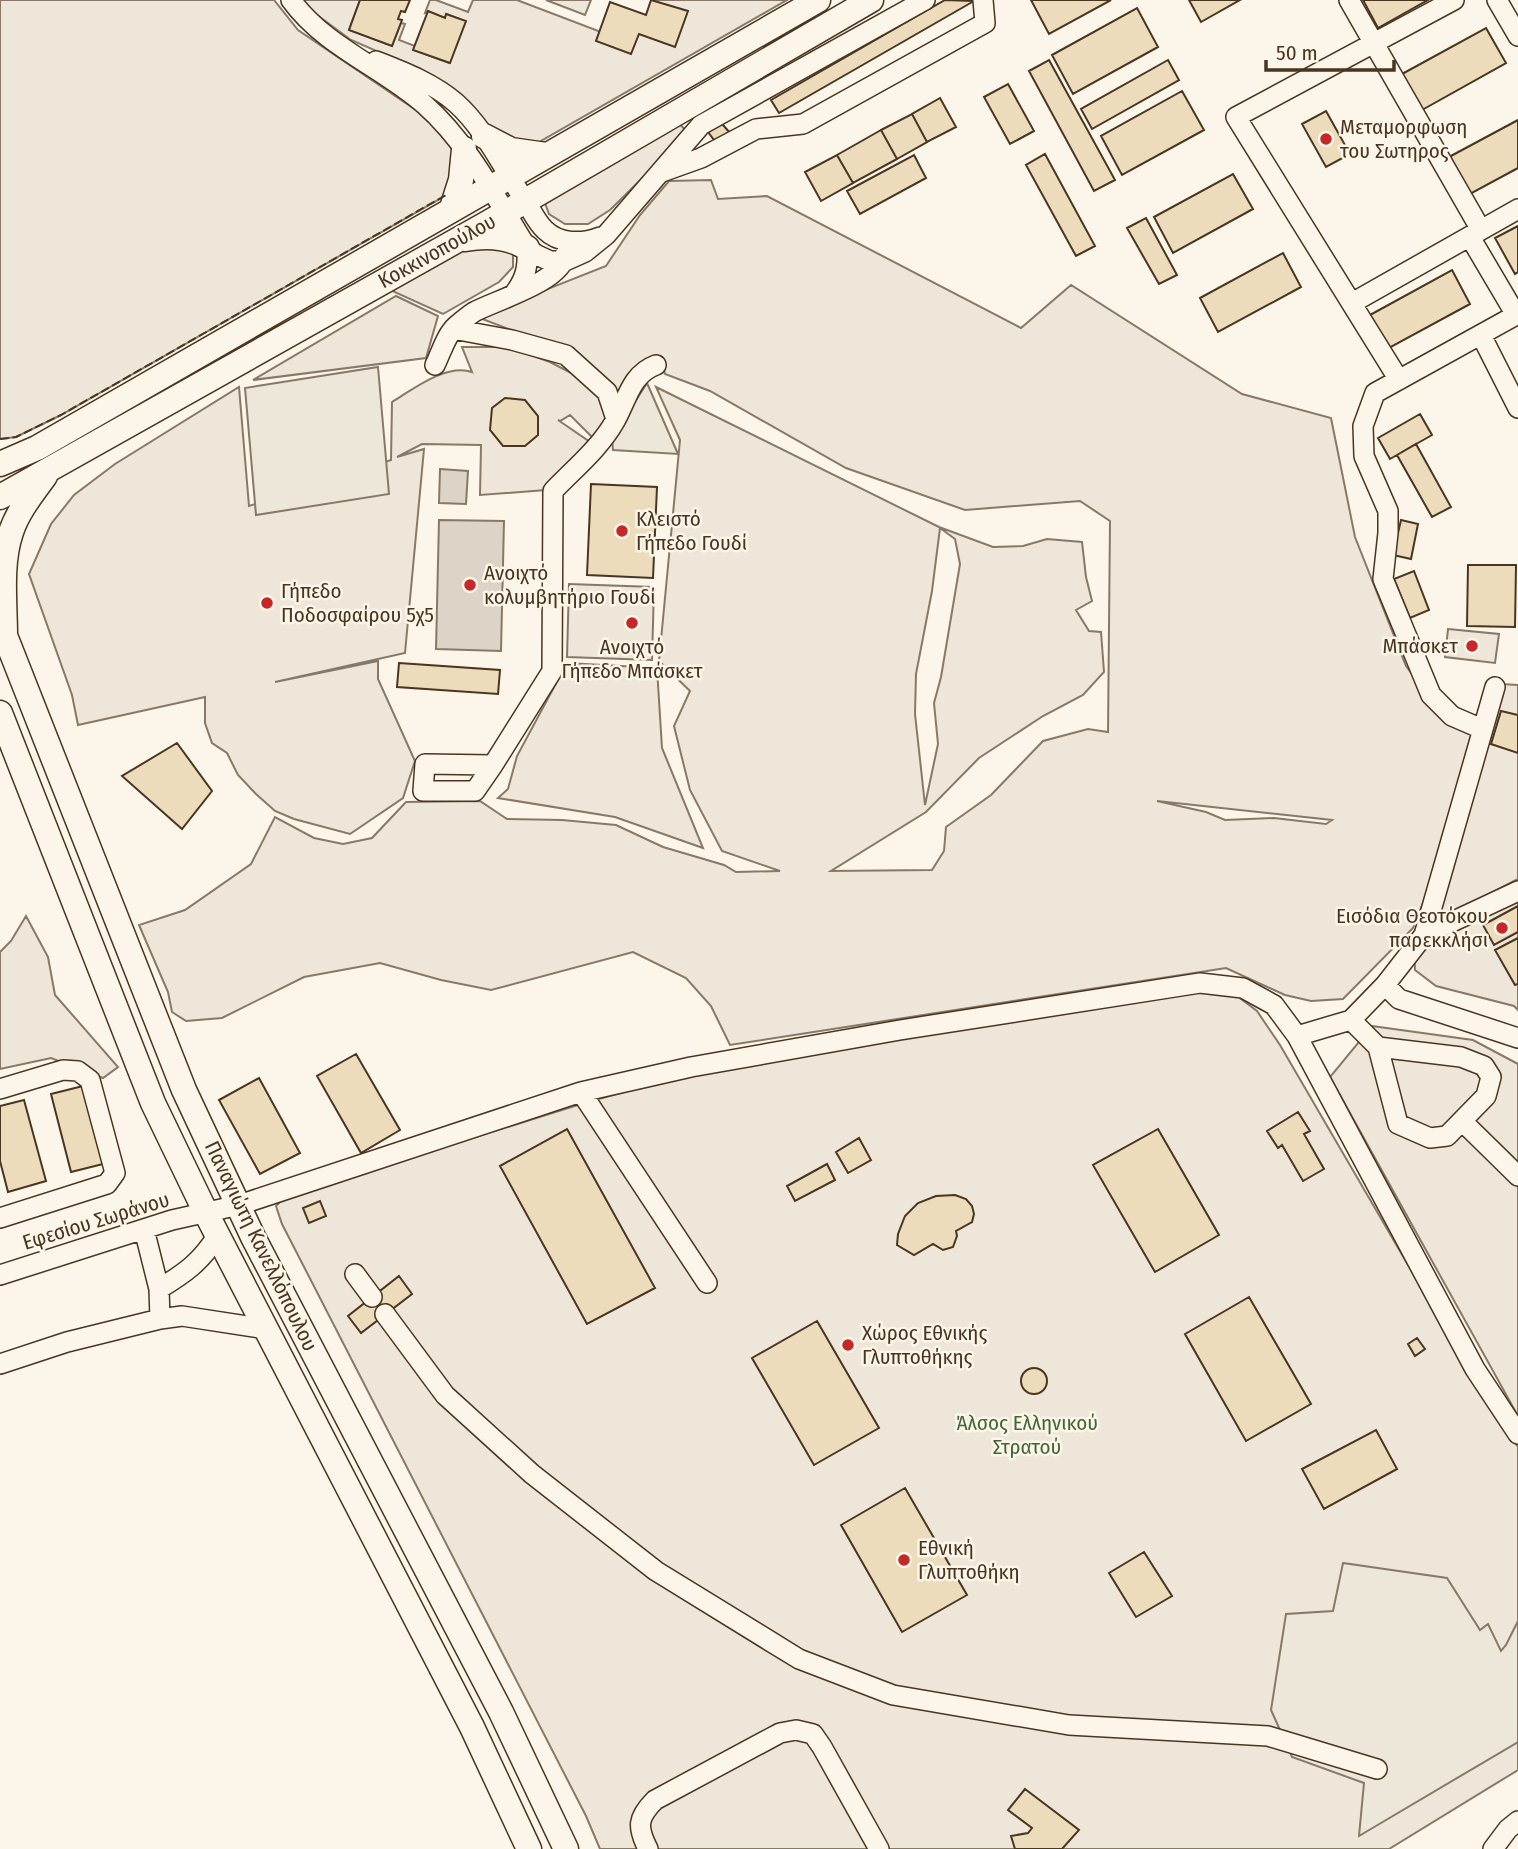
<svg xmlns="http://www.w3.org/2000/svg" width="1518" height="1849" font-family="'Fira Sans Condensed',sans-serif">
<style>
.green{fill:#ede6d9;stroke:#887966;stroke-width:2;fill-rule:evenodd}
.parking{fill:#ede7d9;stroke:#887966;stroke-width:2}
.water{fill:#dcd4c6;stroke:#887966;stroke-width:2}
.building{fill:#ecdcbc;stroke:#4a3520;stroke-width:2}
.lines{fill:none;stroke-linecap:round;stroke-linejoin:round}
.minor-casing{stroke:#4a3520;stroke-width:22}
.major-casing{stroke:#4a3520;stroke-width:27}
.minor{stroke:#fbf6e9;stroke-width:19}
.major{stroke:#fbf6e9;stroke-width:24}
.fence{stroke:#4a3520;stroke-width:2;stroke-dasharray:9 3.5;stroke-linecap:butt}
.poi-dot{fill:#c62828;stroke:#fbf6e9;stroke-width:2.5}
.labels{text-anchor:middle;stroke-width:5;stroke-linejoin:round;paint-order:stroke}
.poi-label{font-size:21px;fill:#4a3520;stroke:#fbf6e9;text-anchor:start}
.street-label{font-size:21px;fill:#4a3520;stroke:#fbf6e9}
.park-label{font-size:21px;fill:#436837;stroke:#fbf6e9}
</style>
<rect width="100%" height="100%" fill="#fbf6e9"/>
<path class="green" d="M 0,0 L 274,0 L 298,30 L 435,123 C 460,152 456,158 450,193 L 61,415 L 16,437 L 0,439 Z
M 303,0 L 360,0 L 349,30 L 392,46 L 401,23 L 405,24 L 399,40 L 415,46 L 414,50 L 449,63 L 465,21 L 447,14 L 445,18 L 429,12 L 425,13 L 430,0 L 436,0 L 468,12 L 473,0 L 517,0 L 606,34 L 646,18 L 652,0 L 787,0 L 539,142 L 514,145 L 409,65 L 351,40 L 313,12 Z
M 676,120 L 688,133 L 610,210 L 588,224 L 565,224 L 549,214 L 545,203 Z
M 711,180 L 718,199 L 767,196 L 1021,328 L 1071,285 L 1242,394 L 1331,418 L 1355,537 L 1406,666 L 1445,718 L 1472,732 L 1429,888 L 1413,928 L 1343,999 L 1311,1001 L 1285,995 L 1226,968 L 730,1045 L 711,1006 L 686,978 L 633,952 L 491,990 L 441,980 L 380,963 L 304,977 L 222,1018 L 186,1021 L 172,1012 L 168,992 L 139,925 L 185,910 L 251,864 L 275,817 L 314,838 L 343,844 L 372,838 L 406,802 L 480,801 L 507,819 L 562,820 L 616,825 L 663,847 L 724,865 L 736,872 L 780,871 L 722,851 L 690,790 L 674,726 L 690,691 L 659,661 L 680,440 L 656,387 L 939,527 L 993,547 L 1023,546 L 1047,539 L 1082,542 L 1086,577 L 1092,601 L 1076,610 L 1089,631 L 1101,632 L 1104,672 L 1083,695 L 1043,716 L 979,758 L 926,812 L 831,871 L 932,870 L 944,851 L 946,827 L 991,795 L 1043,741 L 1088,729 L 1108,732 L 1110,521 L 1080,501 L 965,510 L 846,468 L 710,391 L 665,374 L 660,357 L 616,402 L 583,357 L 477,317 L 606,266 L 640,215 L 669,181 ZM 940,528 L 955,539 L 960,564 L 941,677 L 934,703 L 938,744 L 925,805 L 915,714 L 916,674 L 932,591 ZM 1157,801 L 1332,820 L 1326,824 L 1274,818 L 1225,820 L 1206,812 Z
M 500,243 L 513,254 L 513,267 L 499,282 L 443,314 L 390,290 L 461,248 Z
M 396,296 L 438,316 L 426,358 L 253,380 Z
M 462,347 L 508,347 L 550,362 L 583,379 L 602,394 L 610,418 L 594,439 L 570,415 L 560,421 L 558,420 L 590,442 L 546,490 L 480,495 L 481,445 L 422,444 L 397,457 L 424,449 L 405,653 L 275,682 L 378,661 L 378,679 L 415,761 L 403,798 L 350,834 L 294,819 L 275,811 L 256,794 L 238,775 L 227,753 L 212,743 L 205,723 L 205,697 L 78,725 L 72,695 L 29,574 L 51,524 L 74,495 L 115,464 L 239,387 L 249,506 L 391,460 L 392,402 C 413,389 447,363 472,372 Z
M 569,584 L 654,587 L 652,660 L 567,657 Z
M 1448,629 L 1499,634 L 1495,663 L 1445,657 Z
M 567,663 L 657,668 L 662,748 L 703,848 L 615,817 L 498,798 L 508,789 L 517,756 Z
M 1501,684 L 1518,685 L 1518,879 L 1436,922 Z
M 1518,887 L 1518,1010 L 1514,1006 L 1436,986 L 1415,970 L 1414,947 Z
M 26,916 L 48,957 L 55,995 L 118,1067 L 103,1078 L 51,1058 L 0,1069 L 0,952 L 11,941 Z
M 1200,989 L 1233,993 L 1257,1011 L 1280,1045 L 1489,1404 L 1518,1447 L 1518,1770 L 1389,1849 L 600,1849 L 586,1816 L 282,1224 L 276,1206 L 282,1200 L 332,1182 L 581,1104 L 702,1070 Z
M 1372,1026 L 1473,1040 L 1518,1064 L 1518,1416 L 1330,1077 Z"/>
<path class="parking" d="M 546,0 L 591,0 L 585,15 Z
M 378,367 L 389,494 L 256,515 L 245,388 Z
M 647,383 L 678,454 L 613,450 L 612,438 Z
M 1343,1563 L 1447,1578 L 1480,1630 L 1488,1624 L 1501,1651 L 1506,1645 L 1518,1621 L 1518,1742 L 1359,1836 L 1364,1783 L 1292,1757 L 1271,1710 L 1286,1614 L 1333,1611 Z"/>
<path class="water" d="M 440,469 L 468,471 L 466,504 L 439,503 Z
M 439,520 L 504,521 L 501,651 L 436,649 Z"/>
<path class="building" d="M 360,0 L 410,0 L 405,12 L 401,11 L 398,19 L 402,20 L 392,46 L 349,30 Z
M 651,0 L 688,11 L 675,47 L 639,34 L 631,54 L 596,41 L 610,2 L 646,15 Z
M 945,0 L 974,1 L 779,113 L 771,100 Z
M 1031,0 L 1111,0 L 1049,34 Z
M 1189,0 L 1240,0 L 1201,22 Z
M 1363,0 L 1428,0 L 1378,28 Z
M 1137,8 L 1158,47 L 1073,94 L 1052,55 Z
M 428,11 L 445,18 L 446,14 L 466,21 L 450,63 L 413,50 Z
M 1486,28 L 1506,63 L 1422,110 L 1402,74 Z
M 1049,60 L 1115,180 L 1094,191 L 1029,71 Z
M 1168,60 L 1179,80 L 1092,129 L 1081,109 Z
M 1008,84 L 1034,131 L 1010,144 L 984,97 Z
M 1182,91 L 1204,130 L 1122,175 L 1101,136 Z
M 940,98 L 956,127 L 927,142 L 912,114 Z
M 1326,111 L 1350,154 L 1326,167 L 1302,124 Z
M 912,114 L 927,142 L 897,159 L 881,130 Z
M 717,118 L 730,133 L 717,144 L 705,128 Z
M 1518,120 L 1518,168 L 1470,194 L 1449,157 Z
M 881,130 L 897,159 L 853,183 L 837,155 Z
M 1045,154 L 1095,246 L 1076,256 L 1026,165 Z
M 837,155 L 853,183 L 821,201 L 805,172 Z
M 914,155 L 926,178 L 860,214 L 847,191 Z
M 1233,174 L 1253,209 L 1173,253 L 1154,217 Z
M 1146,218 L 1177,275 L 1159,284 L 1127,228 Z
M 1518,226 L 1518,272 L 1515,274 L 1495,238 Z
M 1283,253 L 1301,287 L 1218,332 L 1200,298 Z
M 1452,270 L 1470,304 L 1389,348 L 1370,315 Z
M 505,398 L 525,400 L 538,416 L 538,435 L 525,446 L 503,446 L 490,430 L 492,408 Z
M 1420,414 L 1432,435 L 1390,459 L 1378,438 Z
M 1416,444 L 1451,507 L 1432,517 L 1397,455 Z
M 591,484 L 657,487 L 653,578 L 587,575 Z
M 1401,520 L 1418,524 L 1411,559 L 1393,555 Z
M 1468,565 L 1516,565 L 1515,627 L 1467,626 Z
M 1414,571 L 1429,610 L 1410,618 L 1394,579 Z
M 399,663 L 500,670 L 498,694 L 397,687 Z
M 1501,711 L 1518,715 L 1518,753 L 1491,744 Z
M 177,743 L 212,791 L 182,829 L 122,776 Z
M 1518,906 L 1518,932 L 1494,945 L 1483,925 Z
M 1518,938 L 1518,984 L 1515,985 L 1495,950 Z
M 356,1054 L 400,1130 L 361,1153 L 317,1076 Z
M 259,1078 L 300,1153 L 260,1174 L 219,1100 Z
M 87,1085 L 107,1163 L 71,1172 L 51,1094 Z
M 24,1100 L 46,1181 L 8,1192 L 0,1161 L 0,1106 Z
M 1298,1112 L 1310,1131 L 1304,1134 L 1324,1169 L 1303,1181 L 1282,1145 L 1278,1148 L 1267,1131 Z
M 567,1129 L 655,1288 L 587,1324 L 500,1166 Z
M 1158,1129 L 1219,1235 L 1155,1272 L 1093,1165 Z
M 859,1138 L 871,1160 L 848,1173 L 836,1152 Z
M 827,1164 L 835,1180 L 795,1201 L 787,1186 Z
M 955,1195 L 966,1199 L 972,1206 L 974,1214 L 972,1222 L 956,1231 L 957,1236 L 953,1247 L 943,1250 L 933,1244 L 914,1255 L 897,1245 L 898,1234 L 905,1216 L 918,1203 L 936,1196 Z
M 320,1201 L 326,1216 L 309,1223 L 303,1208 Z
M 399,1276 L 412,1294 L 361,1333 L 348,1316 Z
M 1249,1297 L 1311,1404 L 1246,1441 L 1185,1334 Z
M 817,1321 L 879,1428 L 814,1465 L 752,1358 Z
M 1417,1338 L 1425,1349 L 1415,1356 L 1408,1344 Z
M1021 1381a13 13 0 1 1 26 0a13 13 0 1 1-26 0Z
M 1376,1430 L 1397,1469 L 1324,1509 L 1302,1469 Z
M 905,1488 L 967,1595 L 902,1632 L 841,1525 Z
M 1144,1552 L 1172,1596 L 1136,1617 L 1109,1573 Z
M 1025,1789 L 1079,1830 L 1062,1849 L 1015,1849 L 1011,1836 L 1028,1833 L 1032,1828 L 1008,1810 Z"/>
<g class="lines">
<g class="minor-casing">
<path id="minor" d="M 291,0 C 325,47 382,67 425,105 C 468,143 497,200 527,248 L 537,255 L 550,261 L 565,261 L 585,252 L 606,235 L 701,125 L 925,0
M 1349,0 L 1481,230
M 1497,0 L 1518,36
M 376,61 C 404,72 433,83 456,103 C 485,129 502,167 524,199 C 531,209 536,222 545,230 C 559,244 582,244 600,237
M 662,172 L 701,158 L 756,129 L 803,124 L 985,23 L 983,0
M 1470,237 L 1516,315
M 514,294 C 526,278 528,267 527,248
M 1352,303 L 1518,209
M 453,329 L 512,340 L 566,355 L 607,392 L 616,419
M 1481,335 L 1518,408
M 435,365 C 441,353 446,335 456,326 C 462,321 468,316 474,312 C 494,301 563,281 565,255
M 1399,380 L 1236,117 L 1454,0
M 1482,729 L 1452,716 L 1431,695 L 1383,579 L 1388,533 L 1388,511 L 1364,456 L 1363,426 L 1375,393 L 1518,314
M 493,765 L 475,791 L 423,791 L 425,764 L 493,765 L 552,671 L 553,491 C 574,469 600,448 615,421 C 627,400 631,374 656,365
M 1424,935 L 1495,687
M 1385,985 L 1399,999 L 1518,1038
M 1351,1020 L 1378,1047 L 1398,1124 L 1430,1138 L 1447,1136 L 1486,1096 L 1491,1077 L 1484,1066 L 1461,1057 L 1378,1047
M 1297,1036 L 1351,1020 L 1385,985 L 1424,935 L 1518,891
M 0,1089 L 63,1070 L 78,1071 L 90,1080 L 115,1173 L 107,1184 L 0,1218
M 581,1092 L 707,1283
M 1462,1121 L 1518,1176
M 144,1229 L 159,1289 L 160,1319 L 182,1316 L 266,1329
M 355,1274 L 372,1297
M 0,1275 L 172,1220 L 239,1205 L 581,1092 L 691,1067 L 900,1030 L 1200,983 L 1243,988 L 1274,1005 L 1297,1036 L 1475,1369 L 1518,1434
M 159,1289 C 185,1273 201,1262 217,1236
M 385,1314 L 445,1395 L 532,1474 L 656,1571 L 799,1659 L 893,1695 L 1069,1725 L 1268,1736 L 1377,1769
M 0,1364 L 67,1342 L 160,1319
M 648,1849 C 637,1827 637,1818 655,1800 L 780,1733 L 796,1730 L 813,1734 L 822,1747 L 879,1849
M 1493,1849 L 1508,1829 L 1518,1821"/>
</g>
<g class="major-casing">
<path id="major" d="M 484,136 L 511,150 L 546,155
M 452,208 L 461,180 L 464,149
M 465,239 C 486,235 508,236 527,248
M 0,464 L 37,448 L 818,0
M 0,497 L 486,224 L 871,0
M 0,623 L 184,1090 L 253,1237 L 501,1712 L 566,1849
M 5,636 C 5,603 0,564 11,532 C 18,511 32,494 45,476
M 0,713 L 153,1103 L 206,1213 L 472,1727 L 529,1849"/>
</g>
<use href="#minor" class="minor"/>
<use href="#major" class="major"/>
<path class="fence" d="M 0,439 L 16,437 L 61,415 L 446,195"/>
</g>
<g class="poi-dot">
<circle cx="1326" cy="139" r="7"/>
<circle cx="622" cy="531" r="7"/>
<circle cx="470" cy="585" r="7"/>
<circle cx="267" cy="603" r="7"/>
<circle cx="632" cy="623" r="7"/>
<circle cx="1472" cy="646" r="7"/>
<circle cx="1502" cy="928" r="7"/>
<circle cx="848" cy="1345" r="7"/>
<circle cx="904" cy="1560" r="7"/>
</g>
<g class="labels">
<g class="poi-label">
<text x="1340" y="134">Μεταμορφωση<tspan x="1340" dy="24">του Σωτηρος</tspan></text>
<text x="636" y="526">Κλειστό<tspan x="636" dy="24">Γήπεδο Γουδί</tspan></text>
<text x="484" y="580">Ανοιχτό<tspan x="484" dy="24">κολυμβητήριο Γουδί</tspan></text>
<text x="281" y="598">Γήπεδο<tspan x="281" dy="24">Ποδοσφαίρου 5χ5</tspan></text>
<text x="1458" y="653" text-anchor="end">Μπάσκετ</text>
<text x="632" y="654" text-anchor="middle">Ανοιχτό<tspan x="632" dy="24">Γήπεδο Μπάσκετ</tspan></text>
<text x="1488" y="923" text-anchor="end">Εισόδια Θεοτόκου<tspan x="1488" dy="24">παρεκκλήσι</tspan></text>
<text x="862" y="1340">Χώρος Εθνικής<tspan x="862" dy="24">Γλυπτοθήκης</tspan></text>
<text x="918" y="1555">Εθνική<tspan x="918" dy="24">Γλυπτοθήκη</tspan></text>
</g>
<g class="street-label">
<text transform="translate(437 251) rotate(-29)" y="7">Κοκκινοπούλου</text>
<text transform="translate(96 1221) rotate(-17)" y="7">Εφεσίου Σωράνου</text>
<text transform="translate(261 1246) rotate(64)" y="7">Παναγιώτη Κανελλόπουλου</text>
</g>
<g class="park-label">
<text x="1027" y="1430">Άλσος Ελληνικού<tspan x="1027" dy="24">Στρατού</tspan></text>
</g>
</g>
<path d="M1266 60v10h128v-10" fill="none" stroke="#4a3520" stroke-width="3.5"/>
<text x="1276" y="60" font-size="21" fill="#4a3520" stroke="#fbf6e9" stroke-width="5" paint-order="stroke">50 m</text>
</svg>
